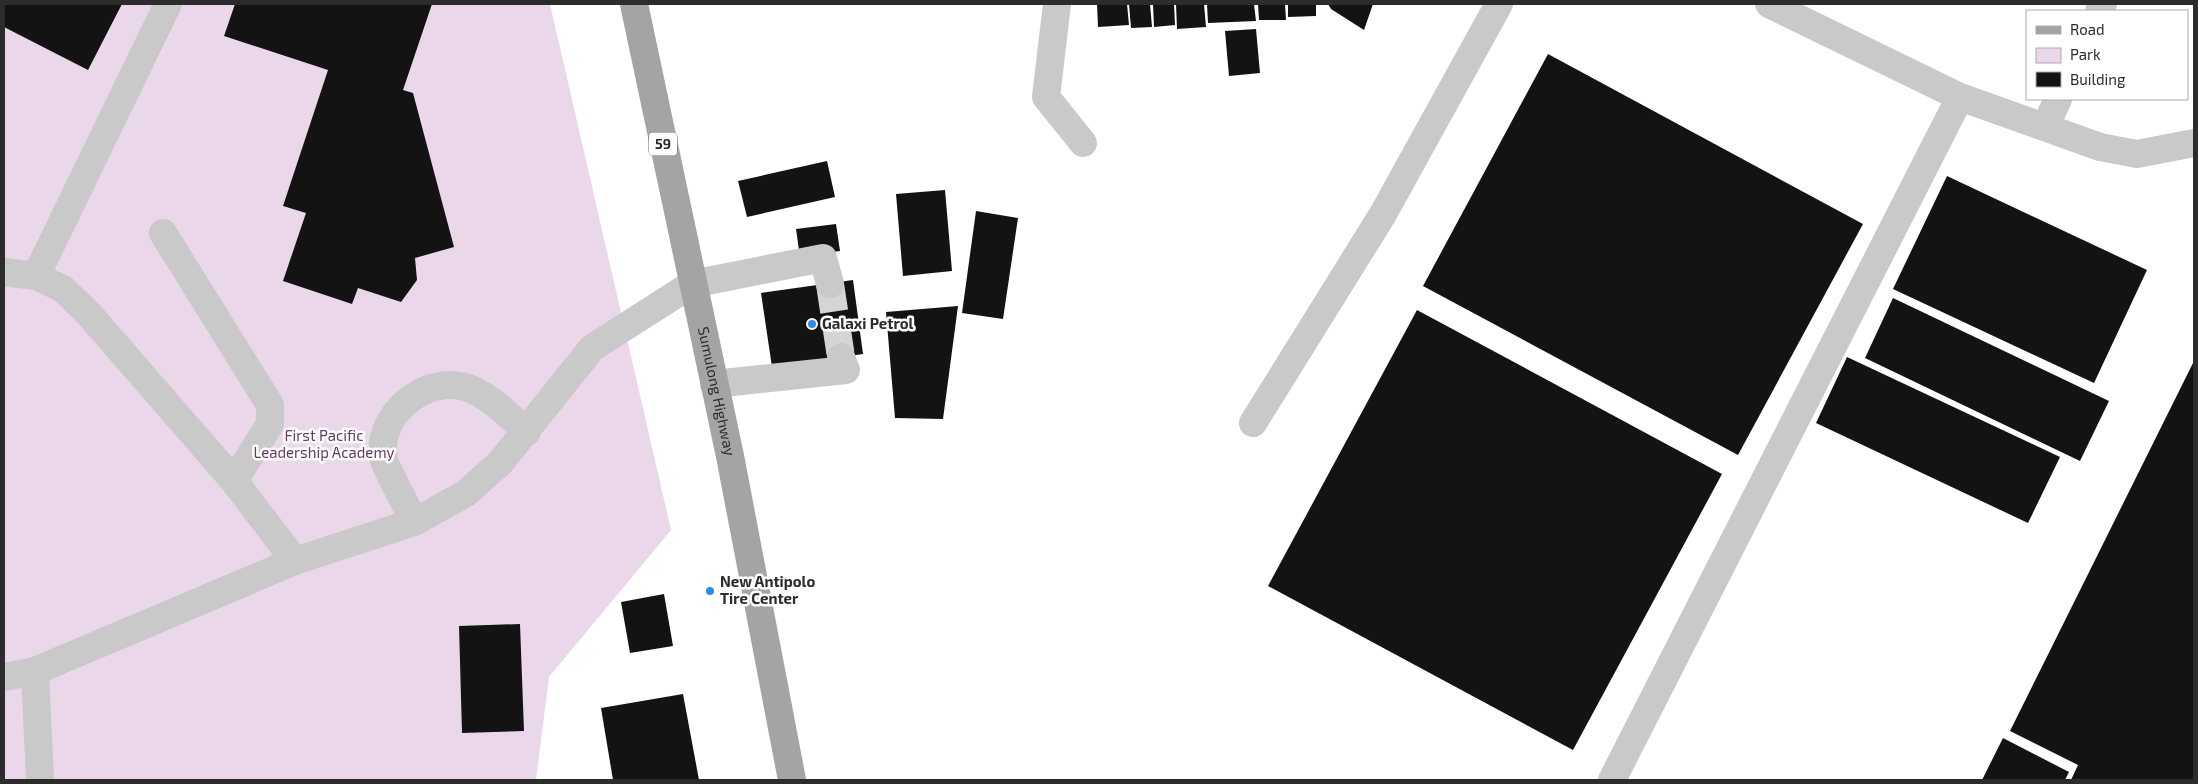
<svg xmlns="http://www.w3.org/2000/svg" width="2198" height="784" font-family="'Exo 2',sans-serif">
<style>
.green{fill:#ead8ea}
.building{fill:#131313}
.lines{fill:none;stroke-linecap:round;stroke-linejoin:round}
.minor-tunnel{stroke:#d5d5d5;stroke-width:28;stroke-dasharray:28 14;stroke-linecap:butt}
.minor{stroke:#c9c9c9;stroke-width:28}
.major{stroke:#a4a4a4;stroke-width:28}
.poi-dot{fill:#298de8;stroke:#fff;stroke-width:2}
.labels{text-anchor:middle;stroke-width:5;stroke-linejoin:round;paint-order:stroke}
.shield{fill:#fff;stroke:#6b6b6b;stroke-width:1}
.shield-label{font-size:14px;font-weight:bold;fill:#2c2c2c}
.poi-label{font-size:15px;font-weight:bold;fill:#2c2c2c;stroke:#fff;text-anchor:start}
.street-label{font-size:15px;fill:#2c2c2c;stroke:#fff}
.park-label{font-size:15px;fill:#683964;stroke:#fff}
</style>
<rect width="100%" height="100%" fill="#fff"/>
<path class="green" d="M 4,4 L 550,4 L 671,530 L 549,677 L 536,780 L 4,780 Z"/>
<path class="building" d="M 4,4 L 122,4 L 88,70 L 4,27 Z
M 235,4 L 432,4 L 403,90 L 413,93 L 454,247 L 415,258 L 417,280 L 401,302 L 358,288 L 352,304 L 283,281 L 306,213 L 283,206 L 328,70 L 224,36 Z
M 1097,4 L 1127,4 L 1129,25 L 1098,27 Z
M 1129,4 L 1150,4 L 1152,27 L 1131,28 Z
M 1153,4 L 1174,4 L 1175,25 L 1154,27 Z
M 1176,4 L 1204,4 L 1206,27 L 1177,29 Z
M 1207,4 L 1254,4 L 1256,21 L 1208,23 Z
M 1258,4 L 1285,4 L 1286,20 L 1259,20 Z
M 1288,4 L 1316,4 L 1316,16 L 1288,17 Z
M 1328,4 L 1373,4 L 1364,30 L 1331,9 Z
M 1256,29 L 1260,73 L 1229,76 L 1225,31 Z
M 1548,54 L 1863,224 L 1738,455 L 1423,286 Z
M 827,161 L 835,197 L 747,217 L 738,181 Z
M 1947,176 L 2147,270 L 2094,383 L 1893,289 Z
M 945,190 L 952,271 L 903,276 L 896,194 Z
M 976,211 L 1018,218 L 1003,319 L 962,313 Z
M 836,224 L 840,251 L 800,257 L 796,229 Z
M 853,280 L 863,354 L 772,367 L 761,293 Z
M 1893,298 L 2109,401 L 2080,461 L 1865,358 Z
M 958,306 L 943,419 L 895,418 L 886,312 Z
M 1417,310 L 1722,474 L 1573,750 L 1268,586 Z
M 1847,357 L 2060,457 L 2028,523 L 1816,423 Z
M 2194,361 L 2194,780 L 2071,780 L 2078,765 L 2010,731 Z
M 664,594 L 673,646 L 630,653 L 621,602 Z
M 520,624 L 524,731 L 462,733 L 459,626 Z
M 683,694 L 699,780 L 613,780 L 601,708 Z
M 2003,738 L 2069,772 L 2065,780 L 1982,780 Z"/>
<g class="lines">
<path class="minor-tunnel" d="M 830,284 L 841,357"/>
<path class="minor" d="M 168,4 L 36,276 L 63,289 L 88,313 L 234,481 L 295,561 L 414,522 L 465,494 L 500,463 L 592,348 L 692,284 L 823,258 L 830,284
M 1057,4 L 1046,97 L 1083,143
M 1769,4 L 1960,97 L 2100,147 L 2137,154 L 2194,143
M 2099,11 L 2103,4
M 2045,127 L 2058,99
M 163,233 L 270,405 L 270,424 L 234,481
M 4,272 L 36,276
M 714,384 L 846,370 L 841,357
M 1253,423 L 1383,214 L 1499,4
M 414,522 C 407,507 399,492 392,478 C 390,472 385,466 384,460 C 374,414 430,370 473,390 C 493,399 510,417 527,432
M 35,671 L 40,780
M 4,677 L 35,671 L 295,561
M 1612,780 L 1960,97"/>
<path class="major" id="s1" d="M 634,4 L 730,456 L 792,780"/>
</g>
<g class="poi-dot">
<circle cx="812" cy="324" r="5"/>
<circle cx="710" cy="591" r="5"/>
</g>
<g class="labels">
<rect class="shield" x="649" y="132.5" width="28" height="23" rx="4"/>
<g class="shield-label">
<text x="663" y="149">59</text>
</g>
<g class="poi-label">
<text x="822" y="329">Galaxi Petrol</text>
<text x="720" y="587">New Antipolo<tspan x="720" dy="17">Tire Center</tspan></text>
</g>
<g class="street-label">
<text dy="5" stroke="none"><textPath href="#s1" startOffset="396">Sumulong Highway</textPath></text>
</g>
<g class="park-label">
<text x="324" y="441">First Pacific<tspan x="324" dy="17">Leadership Academy</tspan></text>
</g>
</g>
<rect width="2198" height="784" fill="none" stroke="#2c2c2c" stroke-width="10"/>
<rect x="2026" y="10" width="162" height="90" fill="#ffffff" stroke="#ababab"/>
<rect x="2036" y="26" width="25" height="8" fill="#a4a4a4" stroke="#ababab"/>
<text x="2070" y="35" font-size="15" fill="#2c2c2c">Road</text>
<rect x="2036" y="48" width="25" height="15" fill="#ead8ea" stroke="#ababab"/>
<text x="2070" y="60" font-size="15" fill="#2c2c2c">Park</text>
<rect x="2036" y="72" width="25" height="15" fill="#131313" stroke="#ababab"/>
<text x="2070" y="85" font-size="15" fill="#2c2c2c">Building</text>
</svg>
